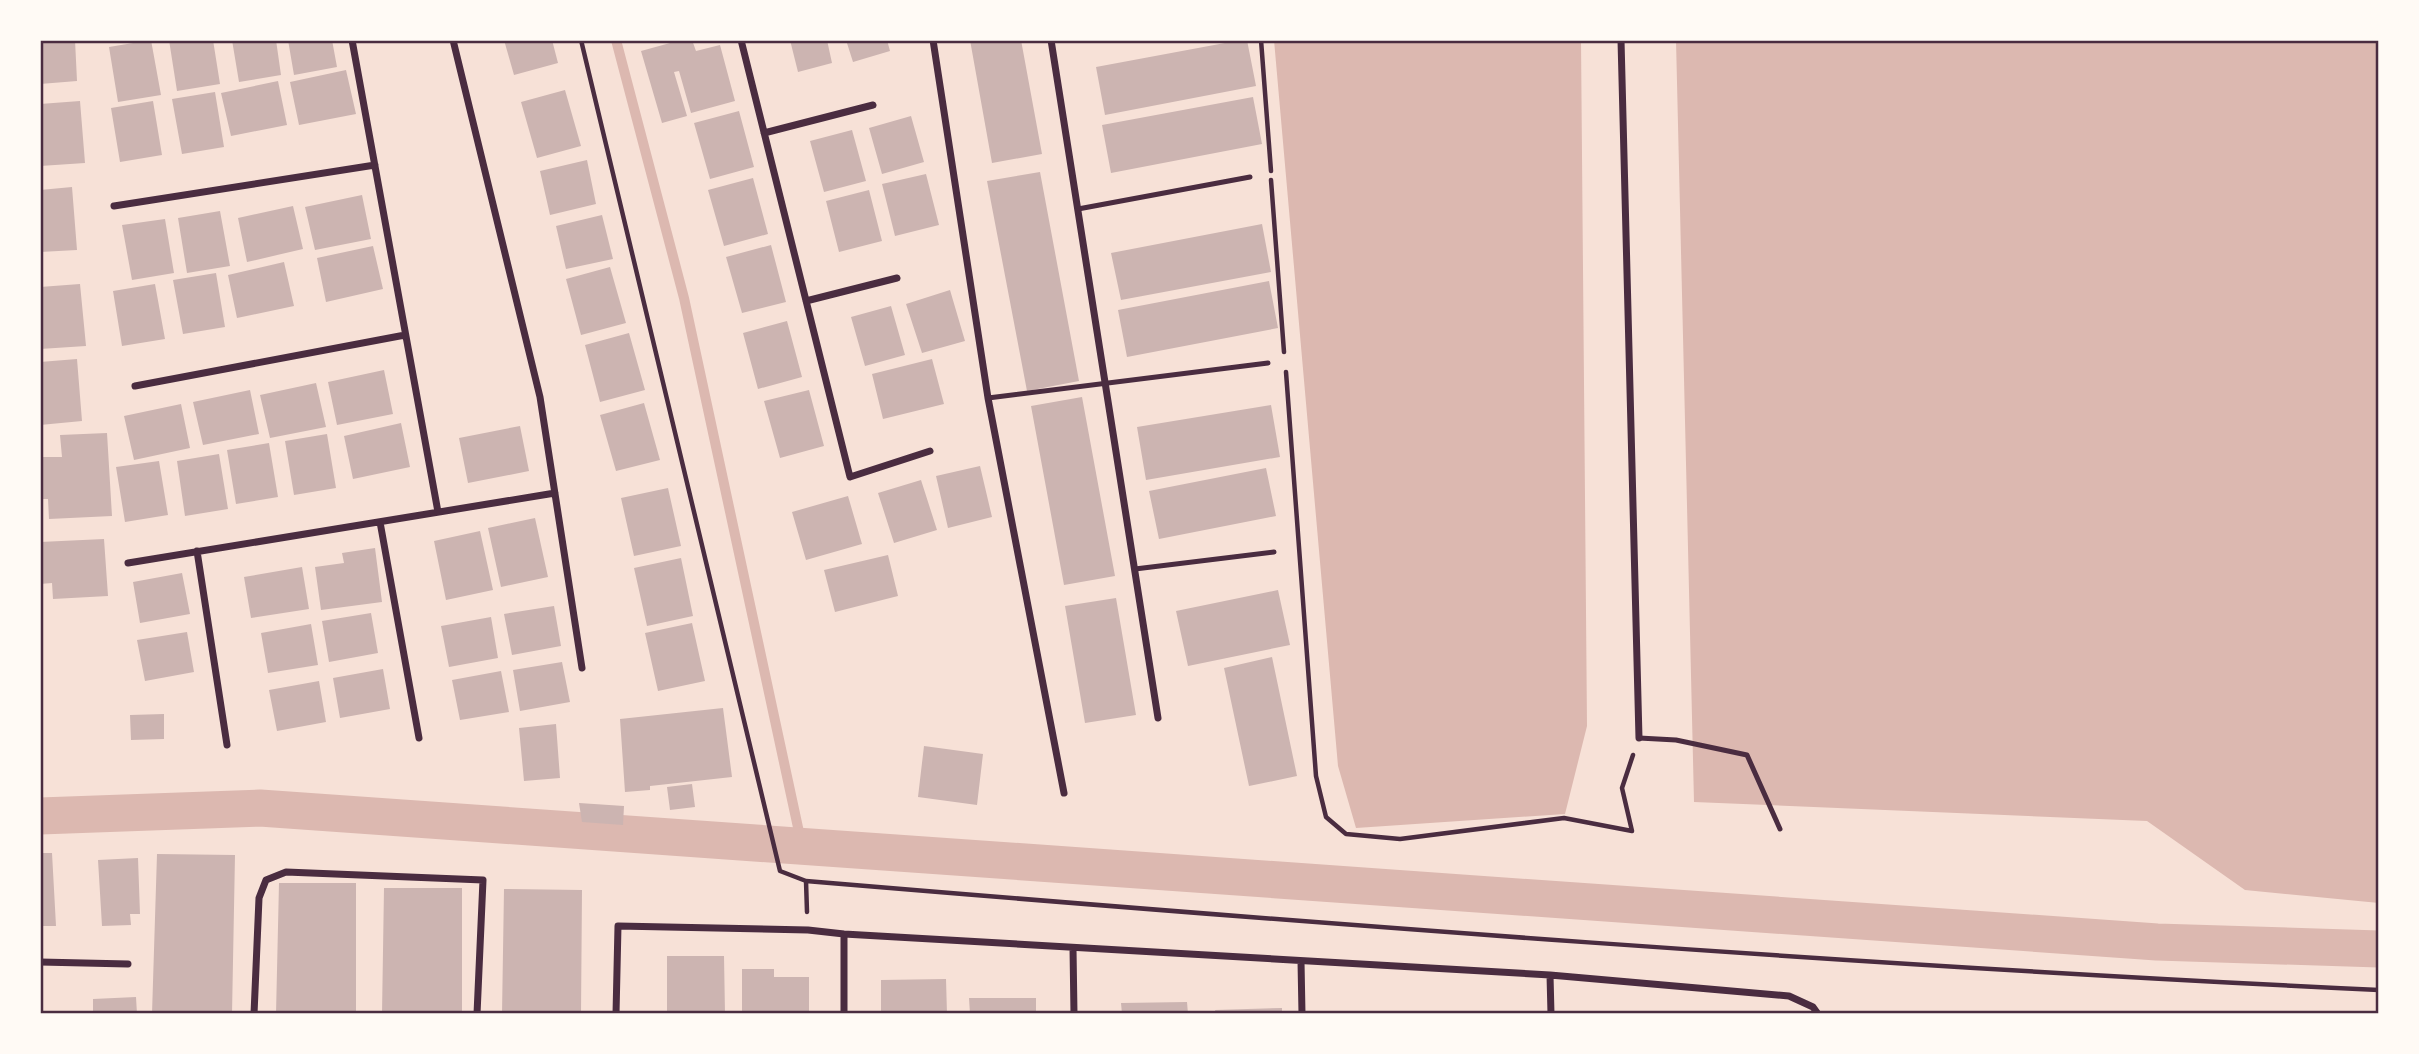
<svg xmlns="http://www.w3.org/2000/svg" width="2419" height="1054" font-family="'Fira Sans Condensed',sans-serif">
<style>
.water{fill:#dcb8b0}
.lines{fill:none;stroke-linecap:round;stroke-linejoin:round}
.stream{stroke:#dcb8b0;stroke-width:10}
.canal{stroke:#dcb8b0;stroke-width:37}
.building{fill:#ccb4b1}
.path{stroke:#4a2c40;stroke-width:4.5}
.service{stroke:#4a2c40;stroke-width:5}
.minor{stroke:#4a2c40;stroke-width:7}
.neatline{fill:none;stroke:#4a2c40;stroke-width:2.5}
</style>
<rect width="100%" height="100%" fill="#f7e1d7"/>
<path class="water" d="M 1274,40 L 1581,40 L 1587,726 L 1565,814 L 1356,828 L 1338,766 Z
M 1676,40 L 2379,40 L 2379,903 L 2245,890 L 2147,821 L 1694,802 Z"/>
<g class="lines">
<path class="stream" d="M 616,40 L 684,298 L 802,846"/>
<path class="canal" d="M 40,816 L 260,808 L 2157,942 L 2379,949"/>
</g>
<path class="building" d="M 40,40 L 75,40 L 77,81 L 40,84 Z
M 151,40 L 161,95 L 118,102 L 109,47 Z
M 169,40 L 213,40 L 220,84 L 177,91 Z
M 232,40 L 276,40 L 281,75 L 239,82 Z
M 288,40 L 332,40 L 337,67 L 294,75 Z
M 504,40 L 552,40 L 558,63 L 514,75 Z
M 681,40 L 692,40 L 696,51 L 720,45 L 735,101 L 691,113 L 679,71 L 674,72 L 687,116 L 662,123 L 641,51 Z
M 790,40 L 827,40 L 832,63 L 798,72 Z
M 846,40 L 887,40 L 890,51 L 853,62 Z
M 970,40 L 1021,40 L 1042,154 L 992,163 Z
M 1241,40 L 1247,40 L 1256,86 L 1105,115 L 1096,67 Z
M 346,70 L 356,114 L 299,125 L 290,82 Z
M 278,81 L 287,125 L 231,136 L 221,93 Z
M 565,90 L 581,146 L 537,158 L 521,102 Z
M 215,92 L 224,147 L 182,154 L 172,99 Z
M 1253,97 L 1262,144 L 1111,173 L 1102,125 Z
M 80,101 L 85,163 L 40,166 L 40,104 Z
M 153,101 L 162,155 L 120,162 L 111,108 Z
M 739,111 L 754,167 L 710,179 L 694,123 Z
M 911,116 L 924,162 L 882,174 L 869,128 Z
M 852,130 L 866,181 L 824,192 L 810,141 Z
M 587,160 L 596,204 L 550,215 L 540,171 Z
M 1040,172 L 1079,381 L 1027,391 L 987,181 Z
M 926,174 L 939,225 L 895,236 L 882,184 Z
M 753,178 L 768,234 L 724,246 L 708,190 Z
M 72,187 L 77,250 L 40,252 L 40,190 Z
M 869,190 L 882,241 L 839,252 L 826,201 Z
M 362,195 L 371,239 L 315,250 L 305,207 Z
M 293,206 L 303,249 L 247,262 L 238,218 Z
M 220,211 L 230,266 L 187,273 L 178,218 Z
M 602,215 L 613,259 L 566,269 L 556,226 Z
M 165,219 L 174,273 L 132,280 L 122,225 Z
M 1262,224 L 1271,272 L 1121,300 L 1111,253 Z
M 771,245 L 786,302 L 742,313 L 726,257 Z
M 373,246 L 383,289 L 326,302 L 317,258 Z
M 284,262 L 294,306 L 237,318 L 228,275 Z
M 610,267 L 626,323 L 581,335 L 566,279 Z
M 216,273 L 225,327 L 183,334 L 173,280 Z
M 1269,281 L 1278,328 L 1127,357 L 1118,310 Z
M 80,284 L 86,346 L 40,349 L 40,287 Z
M 155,284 L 165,339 L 122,346 L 113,291 Z
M 950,290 L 965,341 L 922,353 L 906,304 Z
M 891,306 L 905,355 L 865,366 L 851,317 Z
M 787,321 L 802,377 L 758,389 L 743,333 Z
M 629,333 L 645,390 L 600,402 L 585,345 Z
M 77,359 L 82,421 L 40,425 L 40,362 Z
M 932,359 L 944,404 L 883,419 L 872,374 Z
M 384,370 L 393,414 L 337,425 L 328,382 Z
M 316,383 L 326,427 L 270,438 L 260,395 Z
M 250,390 L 259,434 L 203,445 L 193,402 Z
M 809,390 L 824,446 L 780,458 L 764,401 Z
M 1082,397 L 1115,576 L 1064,585 L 1031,406 Z
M 644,403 L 660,460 L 616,471 L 600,415 Z
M 181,404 L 190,448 L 134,460 L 124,416 Z
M 1271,405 L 1280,457 L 1146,480 L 1137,427 Z
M 401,423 L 410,467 L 353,479 L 344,436 Z
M 520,426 L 529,471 L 468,483 L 459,438 Z
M 107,433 L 112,516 L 49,519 L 48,499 L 40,499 L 40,457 L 62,457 L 60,435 Z
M 327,434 L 336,488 L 294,495 L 285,441 Z
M 269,443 L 278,497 L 236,504 L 227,450 Z
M 219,454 L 228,509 L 185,516 L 177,461 Z
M 159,461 L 168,515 L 125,522 L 116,467 Z
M 980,466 L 992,517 L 948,528 L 936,476 Z
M 1266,468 L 1276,516 L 1159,539 L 1149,491 Z
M 921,480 L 937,530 L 894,543 L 878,493 Z
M 668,488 L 681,546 L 634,556 L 621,498 Z
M 848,496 L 862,544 L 806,560 L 792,512 Z
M 535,518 L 548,577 L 501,587 L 488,528 Z
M 480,531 L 493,590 L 446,600 L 434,541 Z
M 104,539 L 108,596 L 53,599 L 52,583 L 40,584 L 40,542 Z
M 375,548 L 382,602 L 321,610 L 315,567 L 344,563 L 342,553 Z
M 888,555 L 898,596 L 835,612 L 824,570 Z
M 681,558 L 693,616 L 647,626 L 634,568 Z
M 302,567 L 309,609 L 251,618 L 244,577 Z
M 182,573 L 190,614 L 140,623 L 133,582 Z
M 1278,590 L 1290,645 L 1188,666 L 1176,611 Z
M 1116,598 L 1136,715 L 1085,723 L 1065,606 Z
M 554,606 L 561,646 L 512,655 L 504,614 Z
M 371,613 L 378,653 L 329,662 L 322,621 Z
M 491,617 L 498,658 L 449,667 L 441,626 Z
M 692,623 L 705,681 L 658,691 L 645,633 Z
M 311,624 L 318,665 L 268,673 L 261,633 Z
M 187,632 L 194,672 L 145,681 L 137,640 Z
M 1272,657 L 1297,776 L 1249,786 L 1224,668 Z
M 562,662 L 570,702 L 520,711 L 513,670 Z
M 383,669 L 390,709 L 340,718 L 333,678 Z
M 501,671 L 509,712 L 460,720 L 452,680 Z
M 319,681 L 326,722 L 277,731 L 269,690 Z
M 723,708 L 732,777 L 650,786 L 650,790 L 625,792 L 620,719 Z
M 164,714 L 164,739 L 131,740 L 130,715 Z
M 556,724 L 560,778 L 524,781 L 519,728 Z
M 924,746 L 983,754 L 977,805 L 918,797 Z
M 692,784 L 695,807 L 670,810 L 667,787 Z
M 579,803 L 624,806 L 623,825 L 582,822 Z
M 40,853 L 52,853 L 56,926 L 40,926 Z
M 157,854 L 235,855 L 232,1014 L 152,1014 Z
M 138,858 L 140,914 L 130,914 L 131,925 L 102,926 L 98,860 Z
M 279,883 L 356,883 L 356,1014 L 276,1014 Z
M 384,888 L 462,888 L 462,1014 L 382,1014 Z
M 504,889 L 582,890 L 581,1014 L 502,1014 Z
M 667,956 L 724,956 L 725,1014 L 667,1014 Z
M 742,969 L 774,969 L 774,977 L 809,977 L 809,1014 L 742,1014 Z
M 946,979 L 947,1014 L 881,1014 L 881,980 Z
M 136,997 L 137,1014 L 93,1014 L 93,999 Z
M 969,998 L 1036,998 L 1036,1014 L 970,1014 Z
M 1187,1002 L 1188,1014 L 1122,1014 L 1121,1003 Z
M 1282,1008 L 1282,1014 L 1216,1014 L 1215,1010 Z"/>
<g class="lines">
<path class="path" d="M 581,40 L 780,871 L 806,881 L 807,912
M 1261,40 L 1271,171
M 1271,180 L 1284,352
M 1286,372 L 1316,776 L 1326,817 L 1346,834 L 1400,839 L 1564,818 L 1632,831 L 1622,788 L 1633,755
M 806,881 C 1330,925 1854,965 2379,990"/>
<path class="service" d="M 1078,209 L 1250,177
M 988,398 L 1268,363
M 1135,569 L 1274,552
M 1639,738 L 1676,740 L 1747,755 L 1780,829"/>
<path class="minor" d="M 352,40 L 438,512
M 453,40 L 540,397 L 582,668
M 741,40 L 850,477 L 930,451
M 933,40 L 988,398 L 1064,793
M 1051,40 L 1158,718
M 1621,40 L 1639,738
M 764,133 L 873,105
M 114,206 L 375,165
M 806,301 L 897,278
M 135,386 L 405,335
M 380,522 L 419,738
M 197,551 L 227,745
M 128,563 L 555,493
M 844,934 L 844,1014
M 1073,948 L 1074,1014
M 1301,961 L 1302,1014
M 40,962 L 128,964
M 1550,975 L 1551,1014
M 254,1014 L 259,898 L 266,880 L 286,872 L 483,880 L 477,1014
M 616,1014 L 618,926 L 808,930 L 844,934 L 1550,975 L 1789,996 L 1813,1007 L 1818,1014"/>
</g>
<rect width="2419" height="1054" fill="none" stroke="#fffaf5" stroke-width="84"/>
<rect x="42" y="42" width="2335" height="970" class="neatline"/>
</svg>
